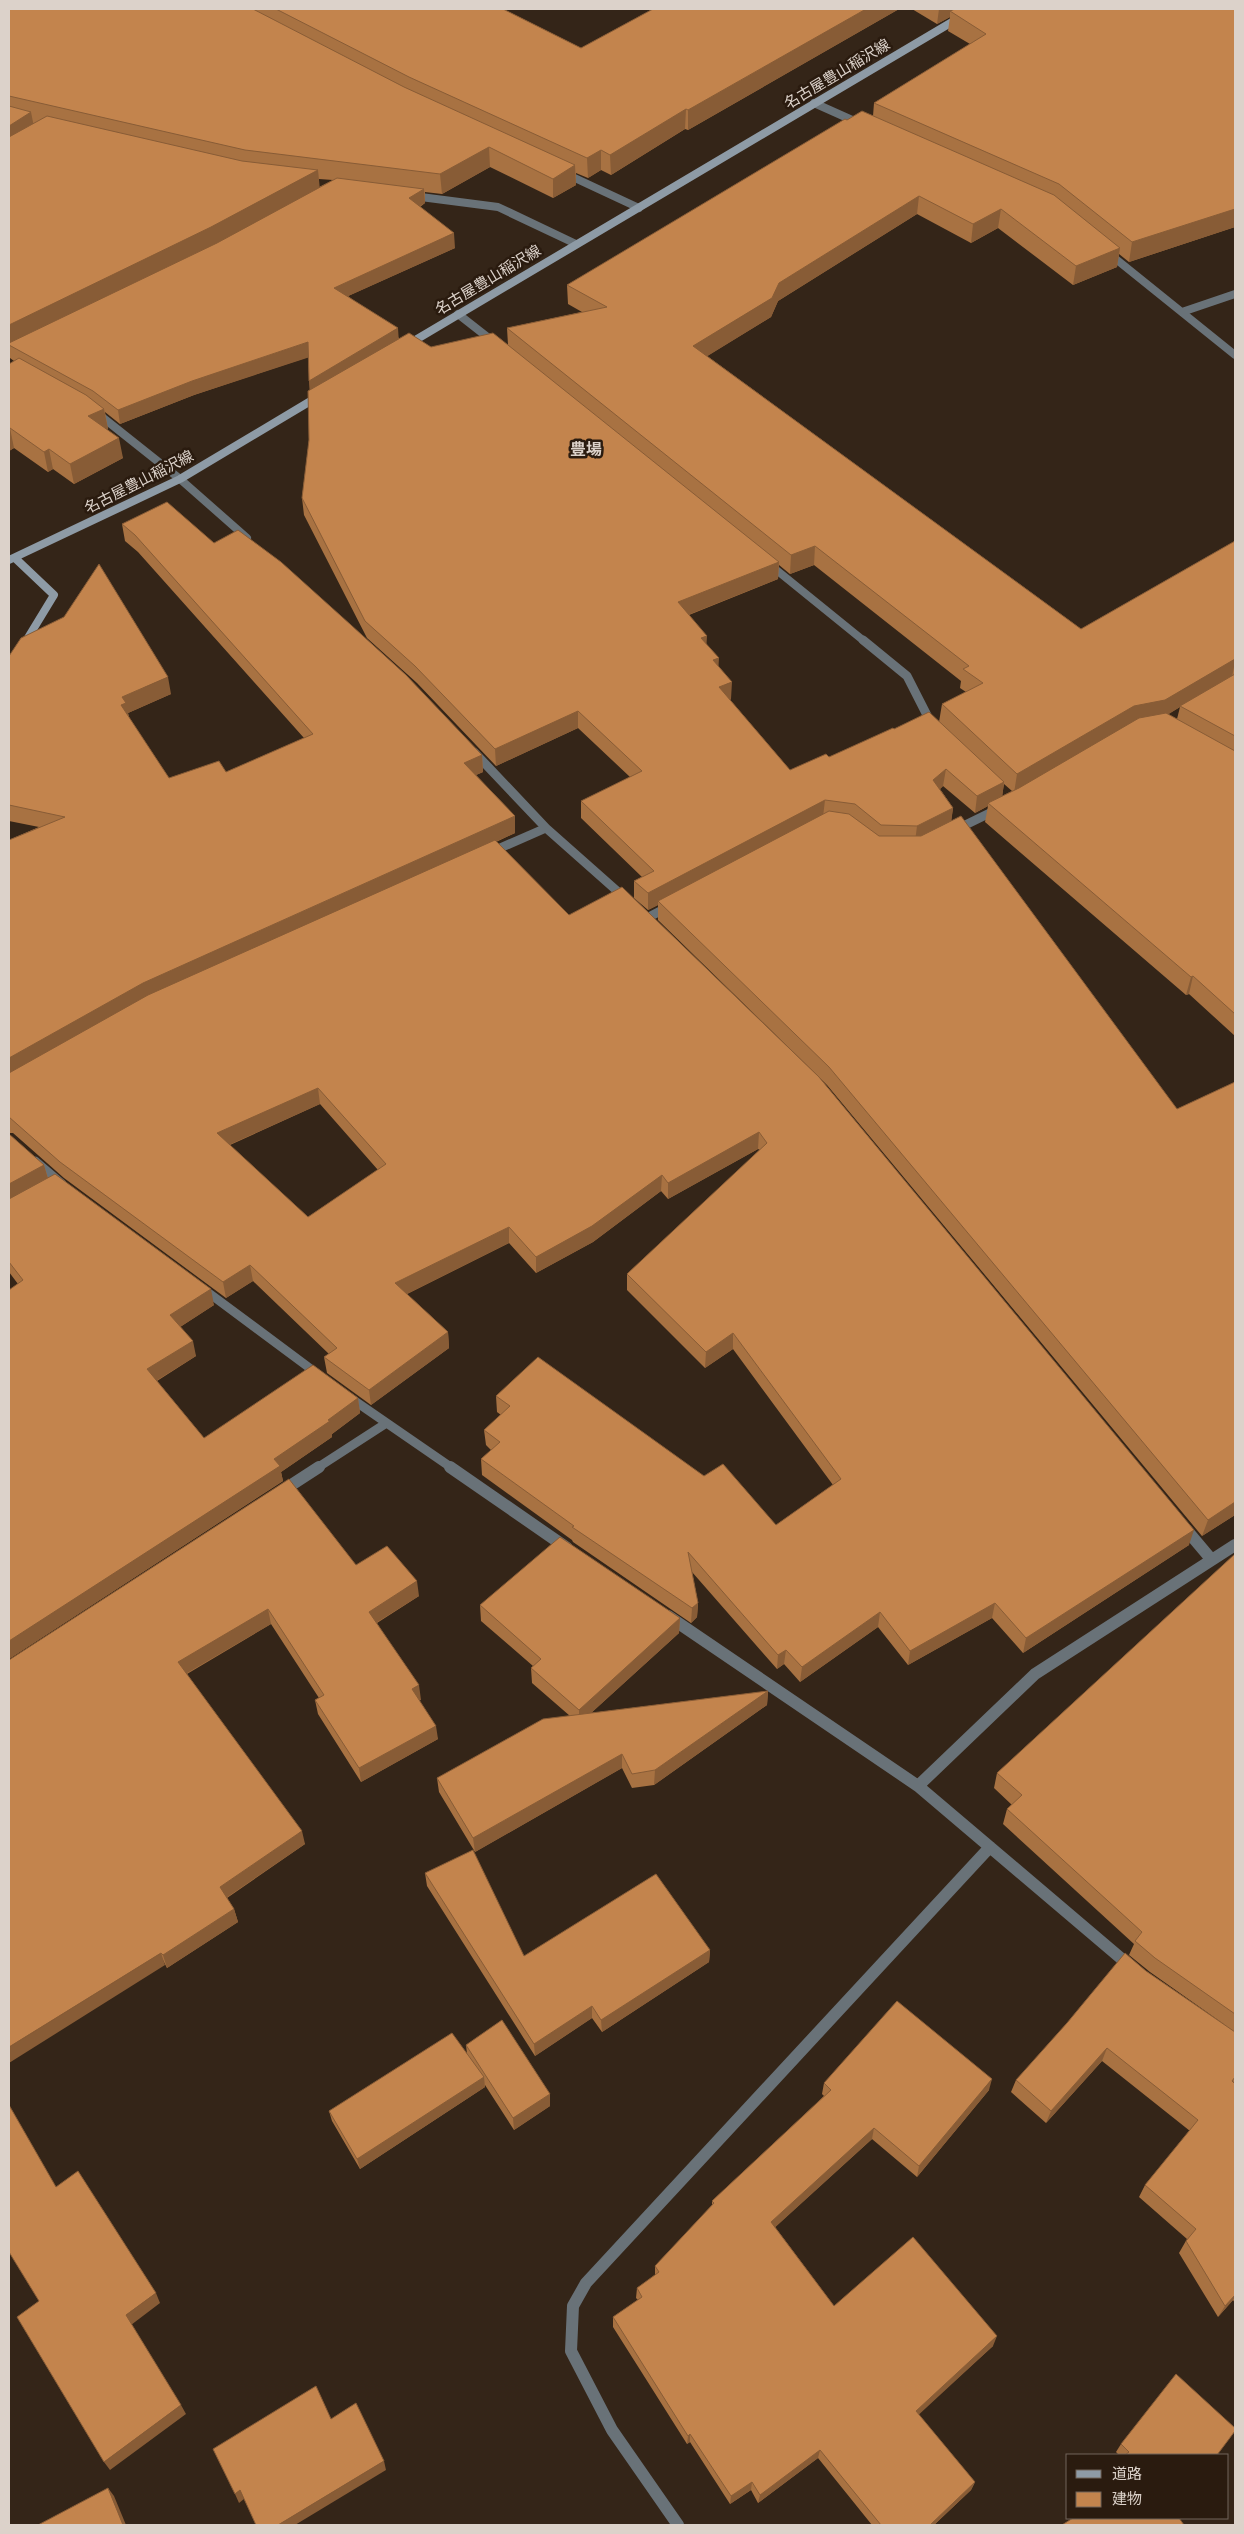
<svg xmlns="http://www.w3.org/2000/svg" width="1244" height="2534" font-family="'PT Sans','Noto Sans JP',sans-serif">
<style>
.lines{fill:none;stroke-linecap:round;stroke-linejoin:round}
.street-far2{stroke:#697278;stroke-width:8}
.street-far1{stroke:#697278;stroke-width:9}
.street{stroke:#697278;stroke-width:12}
.secondary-far1{stroke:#8e9ba6;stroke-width:8}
.secondary{stroke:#8e9ba6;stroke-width:9}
.wall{fill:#a87242;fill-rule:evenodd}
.shaded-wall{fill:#885c36}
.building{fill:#c3844d;stroke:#885c36;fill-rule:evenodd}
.labels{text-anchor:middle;stroke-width:5;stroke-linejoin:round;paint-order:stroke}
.far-street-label{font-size:15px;fill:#dcd2ca;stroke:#2a1b0f}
.far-quarter-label{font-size:16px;font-weight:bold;fill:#dcd2ca;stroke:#2a1b0f}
</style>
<rect width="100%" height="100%" fill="#342518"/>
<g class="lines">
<path class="street-far2" d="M 814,103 L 861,124
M 564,173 L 639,208
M 413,196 L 498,207 L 576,244
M 1107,252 L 1235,355
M 1182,312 L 1235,294
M 458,314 L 495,343
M 97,413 L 180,479 L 247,538
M 769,564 L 864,641"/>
<path class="street-far1" d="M 863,640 L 907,676 L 932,725
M 474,752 L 546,828 L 625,898
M 955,830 L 998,809
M 491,852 L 546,828
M 647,918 L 668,907
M 35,1161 L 62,1184
M 202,1288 L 319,1375
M 349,1397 L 452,1468
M 317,1468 L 385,1424"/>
<path class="street" d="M 450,1467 L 567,1548
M 282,1491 L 319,1467
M 1184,1527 L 1211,1559
M 668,1616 L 918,1786 L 1130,1966
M 918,1786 L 1035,1674 L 1235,1545
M 678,2525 L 612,2430 L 571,2351 L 573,2306 L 586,2283 L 990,1847"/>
<path class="secondary-far1" d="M 407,345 L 974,9
M 15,558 L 54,595 L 26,641
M 9,560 L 180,479 L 319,396"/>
<path class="secondary" d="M 24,645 L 27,640"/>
</g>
<path class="wall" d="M 9,9 L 503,9 L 581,48 L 653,9 L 899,9 L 688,130 L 685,129 L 611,175 L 601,170 L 588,178 L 576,173 L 576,185 L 553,198 L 490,167 L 442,194 L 425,192 L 425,203 L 420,207 L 455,248 L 348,296 L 399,338 L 431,347 L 508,345 L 507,328 L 582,312 L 568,304 L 567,285 L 847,120 L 873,116 L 874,103 L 970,44 L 948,31 L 950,17 L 937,24 L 912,9 L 1235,9 L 1235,227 L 1129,262 L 1119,254 L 1117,267 L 1073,285 L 998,228 L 971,243 L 917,214 L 778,301 L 771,317 L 707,356 L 1081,629 L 1235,541 L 1235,1036 L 1189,994 L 1186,995 L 985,822 L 988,806 L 975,813 L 943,786 L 940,789 L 953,808 L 951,821 L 1177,1109 L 1235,1082 L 1235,1515 L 1202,1536 L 827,1085 L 658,920 L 658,905 L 648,910 L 634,898 L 634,881 L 642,877 L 581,818 L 581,801 L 630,777 L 578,728 L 496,766 L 417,683 L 367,638 L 304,515 L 302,498 L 309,440 L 310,391 L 308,357 L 194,395 L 120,424 L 105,412 L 108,429 L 107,429 L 123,458 L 74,484 L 53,469 L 48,472 L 14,448 L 9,451 L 9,364 L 14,361 L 10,358 L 9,355 ZM 319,179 L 333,180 L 319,187 ZM 779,565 L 790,574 L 814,565 L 961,681 L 960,688 L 966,692 L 942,704 L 939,722 L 894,729 L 829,757 L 790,770 L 730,700 L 731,699 L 718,667 L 706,644 L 689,615 L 778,579 ZM 1180,707 L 1177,719 L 1168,714 ZM 1004,784 L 1012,791 L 1002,796 Z
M 122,524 L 214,543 L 482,755 L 483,772 L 476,775 L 515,816 L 515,833 L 496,842 L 1189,1545 L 1023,1653 L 992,1618 L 908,1665 L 878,1627 L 800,1682 L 784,1664 L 777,1669 L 692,1572 L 698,1603 L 697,1617 L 691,1623 L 573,1542 L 572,1540 L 482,1475 L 481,1459 L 491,1450 L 486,1445 L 484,1430 L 501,1415 L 497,1412 L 496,1396 L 704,1476 L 776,1525 L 833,1485 L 733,1349 L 705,1368 L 627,1290 L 627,1274 L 760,1150 L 758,1149 L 668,1199 L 661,1191 L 593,1242 L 536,1273 L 509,1243 L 407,1294 L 448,1332 L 449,1348 L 371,1405 L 327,1373 L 324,1357 L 329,1354 L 253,1281 L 226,1298 L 64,1178 L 13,1133 L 9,1133 L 9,840 L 39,827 L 9,821 L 9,656 L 171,694 L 128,713 L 129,718 L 169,778 L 226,772 L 304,738 L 138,552 L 125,541 ZM 320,1104 L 378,1170 L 308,1217 L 230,1145 Z
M 9,1134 L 44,1165 L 48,1178 L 214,1305 L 180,1327 L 196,1356 L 157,1381 L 204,1438 L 358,1398 L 360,1413 L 332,1434 L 332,1437 L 281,1472 L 283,1481 L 9,1659 L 9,1290 L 18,1284 L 9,1272 Z
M 1235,1554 L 1235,2080 L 1233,2083 L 1235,2084 L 1235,2303 L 1233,2300 L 1218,2317 L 1179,2253 L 1187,2239 L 1139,2197 L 1145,2185 L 1190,2131 L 1102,2061 L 1046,2123 L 1011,2092 L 1016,2080 L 1146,1971 L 1228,2027 L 1150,1972 L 1129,1955 L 1134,1944 L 1003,1824 L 1007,1809 L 1012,1805 L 994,1788 L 997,1773 Z
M 356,1565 L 419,1596 L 377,1623 L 421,1700 L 419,1700 L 438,1739 L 361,1782 L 318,1714 L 315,1700 L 319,1698 L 271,1624 L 187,1674 L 305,1844 L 227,1898 L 234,1909 L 238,1922 L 167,1968 L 9,1660 Z
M 480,1605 L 680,1618 L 679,1633 L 591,1713 L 768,1691 L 767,1705 L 654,1785 L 632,1788 L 622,1768 L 475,1852 L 439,1792 L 437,1778 L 570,1716 L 532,1683 L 531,1668 L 533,1666 L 481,1621 Z
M 425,1873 L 524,1956 L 710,1950 L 709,1962 L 602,2032 L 592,2018 L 535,2056 L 427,1886 Z
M 466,2045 L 550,2094 L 550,2106 L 514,2130 L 485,2085 L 485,2087 L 360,2169 L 332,2121 L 329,2111 L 467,2054 Z
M 824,2083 L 989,2090 L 917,2177 L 872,2139 L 775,2227 L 834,2306 L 993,2346 L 918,2414 L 975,2482 L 971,2490 L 934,2525 L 872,2525 L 818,2458 L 758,2503 L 751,2490 L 730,2504 L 690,2442 L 687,2444 L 613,2327 L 613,2317 L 638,2300 L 636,2298 L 637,2288 L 655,2276 L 655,2266 L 712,2206 L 712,2201 L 824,2096 L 822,2094 Z
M 1121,2444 L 1217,2455 L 1119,2455 L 1116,2452 Z"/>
<path class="shaded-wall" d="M 866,9 L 899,9 L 688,130 L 688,110 Z
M 939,9 L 963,9 L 950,11 L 950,17 L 937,24 Z
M 686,109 L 685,129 L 611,175 L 610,155 Z
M 31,112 L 35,132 L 9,148 L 9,126 Z
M 489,147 L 490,167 L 442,194 L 440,174 Z
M 601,150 L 601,170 L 588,178 L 587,158 Z
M 575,165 L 576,185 L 553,198 L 553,179 Z
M 318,170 L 320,190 L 214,247 L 9,345 L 9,325 Z
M 424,189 L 425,203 L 410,212 L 409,198 Z
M 919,196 L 917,214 L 778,301 L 771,317 L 693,365 L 693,346 L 779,283 Z
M 1001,209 L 998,228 L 971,243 L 973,224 Z
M 1235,209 L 1235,227 L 1129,262 L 1132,242 Z
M 454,233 L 455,248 L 335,302 L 334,288 Z
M 1120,248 L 1117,267 L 1073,285 L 1076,266 Z
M 398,328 L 399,343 L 310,395 L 309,381 Z
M 308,342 L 310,357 L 194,395 L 120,424 L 118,410 L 192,381 Z
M 104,409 L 108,429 L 92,436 L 88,416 Z
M 10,428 L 14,448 L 9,451 L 9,429 Z
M 119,438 L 123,458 L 74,484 L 70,464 Z
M 49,449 L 53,469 L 48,472 L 44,452 Z
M 815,546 L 814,565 L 790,574 L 791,555 Z
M 779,562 L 778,579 L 678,619 L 678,602 Z
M 707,636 L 706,653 L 701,638 Z
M 719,658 L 718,675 L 713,660 Z
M 1235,659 L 1235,662 L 1232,677 L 1180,706 L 1180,707 L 1161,719 L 1014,793 L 1017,774 L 1134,706 Z
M 168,677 L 171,694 L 128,713 L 130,720 L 121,705 L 122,697 Z
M 732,682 L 731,699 L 719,704 L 719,687 Z
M 578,711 L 578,728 L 496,766 L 495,749 Z
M 482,755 L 483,772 L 465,780 L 464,763 Z
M 946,769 L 943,786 L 931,797 L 933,780 Z
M 1004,782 L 1002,799 L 988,803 L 988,806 L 975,813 L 977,796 Z
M 825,800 L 823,817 L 658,901 L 658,905 L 648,910 L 648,893 Z
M 953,808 L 951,824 L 915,842 L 917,826 Z
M 515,816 L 515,833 L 146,1000 L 9,1078 L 9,1058 L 143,983 Z
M 1193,976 L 1189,994 L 1186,995 L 1191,977 Z
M 318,1088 L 320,1104 L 220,1149 L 217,1133 Z
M 759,1132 L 758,1149 L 668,1199 L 668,1183 Z
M 44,1165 L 49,1182 L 9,1203 L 9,1184 Z
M 662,1175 L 661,1191 L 593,1242 L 536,1273 L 536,1257 Z
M 509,1227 L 509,1243 L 397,1299 L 395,1283 Z
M 250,1265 L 253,1281 L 226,1298 L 223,1282 Z
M 211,1289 L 214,1305 L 174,1331 L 170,1315 Z
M 448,1332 L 449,1348 L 371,1405 L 369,1390 Z
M 733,1333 L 733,1349 L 705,1368 L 706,1352 Z
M 193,1341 L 196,1356 L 151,1384 L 147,1369 Z
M 358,1398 L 360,1413 L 332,1434 L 332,1437 L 281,1472 L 283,1481 L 9,1659 L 9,1641 L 274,1459 Z
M 1235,1502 L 1235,1515 L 1202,1536 L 1208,1520 Z
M 1194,1530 L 1189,1545 L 1023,1653 L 1026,1638 Z
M 417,1581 L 419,1596 L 371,1626 L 369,1612 Z
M 698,1603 L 697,1617 L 691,1623 L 692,1608 Z
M 995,1603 L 992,1618 L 908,1665 L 910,1651 Z
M 268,1609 L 271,1624 L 182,1676 L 178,1662 Z
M 880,1612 L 878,1627 L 800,1682 L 802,1667 Z
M 680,1618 L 679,1633 L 579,1724 L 579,1710 Z
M 786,1650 L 784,1664 L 777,1669 L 778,1655 Z
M 419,1685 L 421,1700 L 414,1703 L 412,1689 Z
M 768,1691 L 767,1705 L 654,1785 L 655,1770 Z
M 436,1726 L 438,1739 L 361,1782 L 359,1768 Z
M 622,1754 L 622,1768 L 475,1852 L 473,1838 Z
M 302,1831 L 305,1844 L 223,1900 L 220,1887 Z
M 234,1909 L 238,1922 L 167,1968 L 163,1955 Z
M 710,1950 L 709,1962 L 602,2032 L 601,2020 Z
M 161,1953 L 165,1965 L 9,2063 L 9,2047 Z
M 592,2006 L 592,2018 L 535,2056 L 534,2044 Z
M 1107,2048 L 1102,2061 L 1046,2123 L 1051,2111 Z
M 484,2077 L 485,2087 L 360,2169 L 357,2159 Z
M 992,2079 L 989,2090 L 917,2177 L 919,2166 Z
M 550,2094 L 550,2106 L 514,2130 L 513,2118 Z
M 874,2128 L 872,2139 L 770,2232 L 771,2222 Z
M 156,2293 L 160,2303 L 131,2325 L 126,2315 Z
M 1235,2295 L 1235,2297 L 1233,2300 L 1218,2317 L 1225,2306 Z
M 997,2336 L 993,2346 L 913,2420 L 916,2411 Z
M 181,2405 L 186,2414 L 110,2470 L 104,2462 Z
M 690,2434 L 690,2442 L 687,2444 L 688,2436 Z
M 820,2450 L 818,2458 L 758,2503 L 760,2495 Z
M 384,2461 L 386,2470 L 295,2525 L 278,2525 Z
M 752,2482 L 751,2490 L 730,2504 L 731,2496 Z
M 975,2482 L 971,2490 L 934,2525 L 930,2525 Z
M 108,2488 L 114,2496 L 126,2525 L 123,2525 Z
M 240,2490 L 244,2499 L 239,2503 L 235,2494 Z"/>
<path class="building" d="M 9,9 L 253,9 L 404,87 L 575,165 L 553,179 L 489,147 L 440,174 L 245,150 L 9,96 Z
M 276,9 L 503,9 L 581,48 L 653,9 L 866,9 L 688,110 L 686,109 L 610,155 L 601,150 L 587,158 L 409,77 Z
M 955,9 L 1235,9 L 1235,209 L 1132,242 L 1059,184 L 874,103 L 986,34 L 950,11 Z
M 9,106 L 31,112 L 9,126 Z
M 862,111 L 1054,195 L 1120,248 L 1076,266 L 1001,209 L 973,224 L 919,196 L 779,283 L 772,298 L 693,346 L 1081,629 L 1235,541 L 1235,659 L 1165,700 L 1134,706 L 1017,774 L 942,704 L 983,683 L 963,669 L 969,666 L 815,546 L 791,555 L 507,328 L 607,307 L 567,285 L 845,119 L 847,120 Z
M 47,116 L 242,161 L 318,170 L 211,227 L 9,325 L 9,137 Z
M 337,178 L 424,189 L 409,198 L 454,233 L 334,288 L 398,328 L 309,381 L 308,342 L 192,381 L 118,410 L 93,391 L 9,345 L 9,343 L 217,243 Z
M 409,333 L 431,347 L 493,333 L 779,562 L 678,602 L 707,636 L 701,638 L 719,658 L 713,660 L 732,682 L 719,687 L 790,770 L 826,754 L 829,757 L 893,728 L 894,729 L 929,712 L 1004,782 L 977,796 L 946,769 L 933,780 L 953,808 L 917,826 L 881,825 L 855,804 L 825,800 L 648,893 L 634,881 L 654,871 L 581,801 L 642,771 L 578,711 L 495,749 L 415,666 L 365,621 L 302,498 L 309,440 L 308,391 Z
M 19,358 L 86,395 L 104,409 L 88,416 L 119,438 L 70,464 L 49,449 L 44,452 L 10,428 L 9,429 L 9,364 Z
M 167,502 L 214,543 L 238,530 L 281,562 L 351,625 L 406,675 L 482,755 L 464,763 L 515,816 L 143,983 L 9,1058 L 9,840 L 65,817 L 9,805 L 9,656 L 21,638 L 64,617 L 99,564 L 168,677 L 122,697 L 126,703 L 121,705 L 169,778 L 219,761 L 226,772 L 313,734 L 135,535 L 122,524 Z
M 1235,674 L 1235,736 L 1180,706 Z
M 1166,713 L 1235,751 L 1235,1014 L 1193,976 L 1191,977 L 988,803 L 1019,788 L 1139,718 Z
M 829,811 L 849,814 L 879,836 L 921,836 L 961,816 L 1177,1109 L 1235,1082 L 1235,1502 L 1208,1520 L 829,1067 L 658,901 Z
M 495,840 L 569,915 L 622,887 L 819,1077 L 1194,1530 L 1026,1638 L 995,1603 L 910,1651 L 880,1612 L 802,1667 L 786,1650 L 778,1655 L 688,1552 L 698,1603 L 692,1608 L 572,1527 L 574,1526 L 481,1459 L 500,1442 L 484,1430 L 510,1406 L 496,1396 L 538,1357 L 704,1476 L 723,1464 L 776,1525 L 841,1479 L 733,1333 L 706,1352 L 627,1274 L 767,1143 L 759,1132 L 668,1183 L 662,1175 L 592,1226 L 536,1257 L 509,1227 L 395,1283 L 448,1332 L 369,1390 L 324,1357 L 337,1348 L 250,1265 L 223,1282 L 60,1162 L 9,1117 L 9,1073 L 148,995 ZM 318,1088 L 386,1164 L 308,1217 L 217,1133 Z
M 9,1134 L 44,1165 L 9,1184 Z
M 55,1174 L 211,1289 L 170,1315 L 193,1341 L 147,1369 L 204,1438 L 313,1365 L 358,1398 L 328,1420 L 330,1421 L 274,1459 L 280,1466 L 9,1641 L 9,1290 L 23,1280 L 9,1262 L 9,1199 Z
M 289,1479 L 356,1565 L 387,1546 L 417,1581 L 369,1612 L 419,1685 L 412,1689 L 436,1726 L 359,1768 L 315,1700 L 324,1695 L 268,1609 L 178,1662 L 302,1831 L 220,1887 L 234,1909 L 163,1955 L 161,1953 L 9,2047 L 9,1660 Z
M 560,1537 L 680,1618 L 579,1710 L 531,1668 L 541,1659 L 480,1605 Z
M 1235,1554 L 1235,2014 L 1155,1958 L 1135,1941 L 1142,1932 L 1007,1809 L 1022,1795 L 997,1773 Z
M 768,1691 L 655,1770 L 632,1774 L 622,1754 L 473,1838 L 437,1778 L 543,1719 Z
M 473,1850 L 524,1956 L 656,1874 L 710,1950 L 601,2020 L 592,2006 L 534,2044 L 425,1873 Z
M 1125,1953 L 1146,1971 L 1235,2032 L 1235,2077 L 1232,2081 L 1235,2084 L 1235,2295 L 1225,2306 L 1186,2241 L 1196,2229 L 1145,2185 L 1198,2120 L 1107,2048 L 1051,2111 L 1016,2080 L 1067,2023 Z
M 897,2001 L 992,2079 L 919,2166 L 874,2128 L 771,2222 L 834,2306 L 913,2237 L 997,2336 L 916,2411 L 975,2482 L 930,2525 L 881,2525 L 820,2450 L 760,2495 L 752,2482 L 731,2496 L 690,2434 L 688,2436 L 613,2317 L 642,2297 L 637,2288 L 659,2272 L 655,2266 L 714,2203 L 712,2201 L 831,2090 L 824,2083 Z
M 502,2020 L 550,2094 L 513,2118 L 466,2045 Z
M 452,2033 L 484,2077 L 357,2159 L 329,2111 Z
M 9,2105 L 56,2187 L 78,2171 L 156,2293 L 126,2315 L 181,2405 L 104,2462 L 17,2317 L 39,2301 L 9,2252 Z
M 1176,2374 L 1235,2428 L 1235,2431 L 1217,2455 L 1125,2455 L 1129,2452 L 1121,2444 Z
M 316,2386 L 331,2419 L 356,2403 L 384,2461 L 278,2525 L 256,2525 L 240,2490 L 235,2494 L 213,2449 Z
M 108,2488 L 123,2525 L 38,2525 Z
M 1073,2518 L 1179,2518 L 1184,2525 L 1062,2525 Z"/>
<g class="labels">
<g class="far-street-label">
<text transform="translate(837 74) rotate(-31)" y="5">名古屋豊山稲沢線</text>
<text transform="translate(488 280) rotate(-31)" y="5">名古屋豊山稲沢線</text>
<text transform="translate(139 482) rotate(-27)" y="5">名古屋豊山稲沢線</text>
</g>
<g class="far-quarter-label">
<text x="586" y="455">豊場</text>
</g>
</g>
<rect width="1244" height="2534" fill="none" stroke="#dcd2ca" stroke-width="20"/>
<rect x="1066" y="2454" width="162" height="65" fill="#2a1b0f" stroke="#71645a"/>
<rect x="1076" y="2470" width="25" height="8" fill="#8e9ba6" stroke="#71645a"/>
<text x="1112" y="2479" font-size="15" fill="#dcd2ca">道路</text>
<rect x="1076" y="2492" width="25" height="15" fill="#c3844d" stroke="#71645a"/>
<text x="1112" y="2504" font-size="15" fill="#dcd2ca">建物</text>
</svg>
